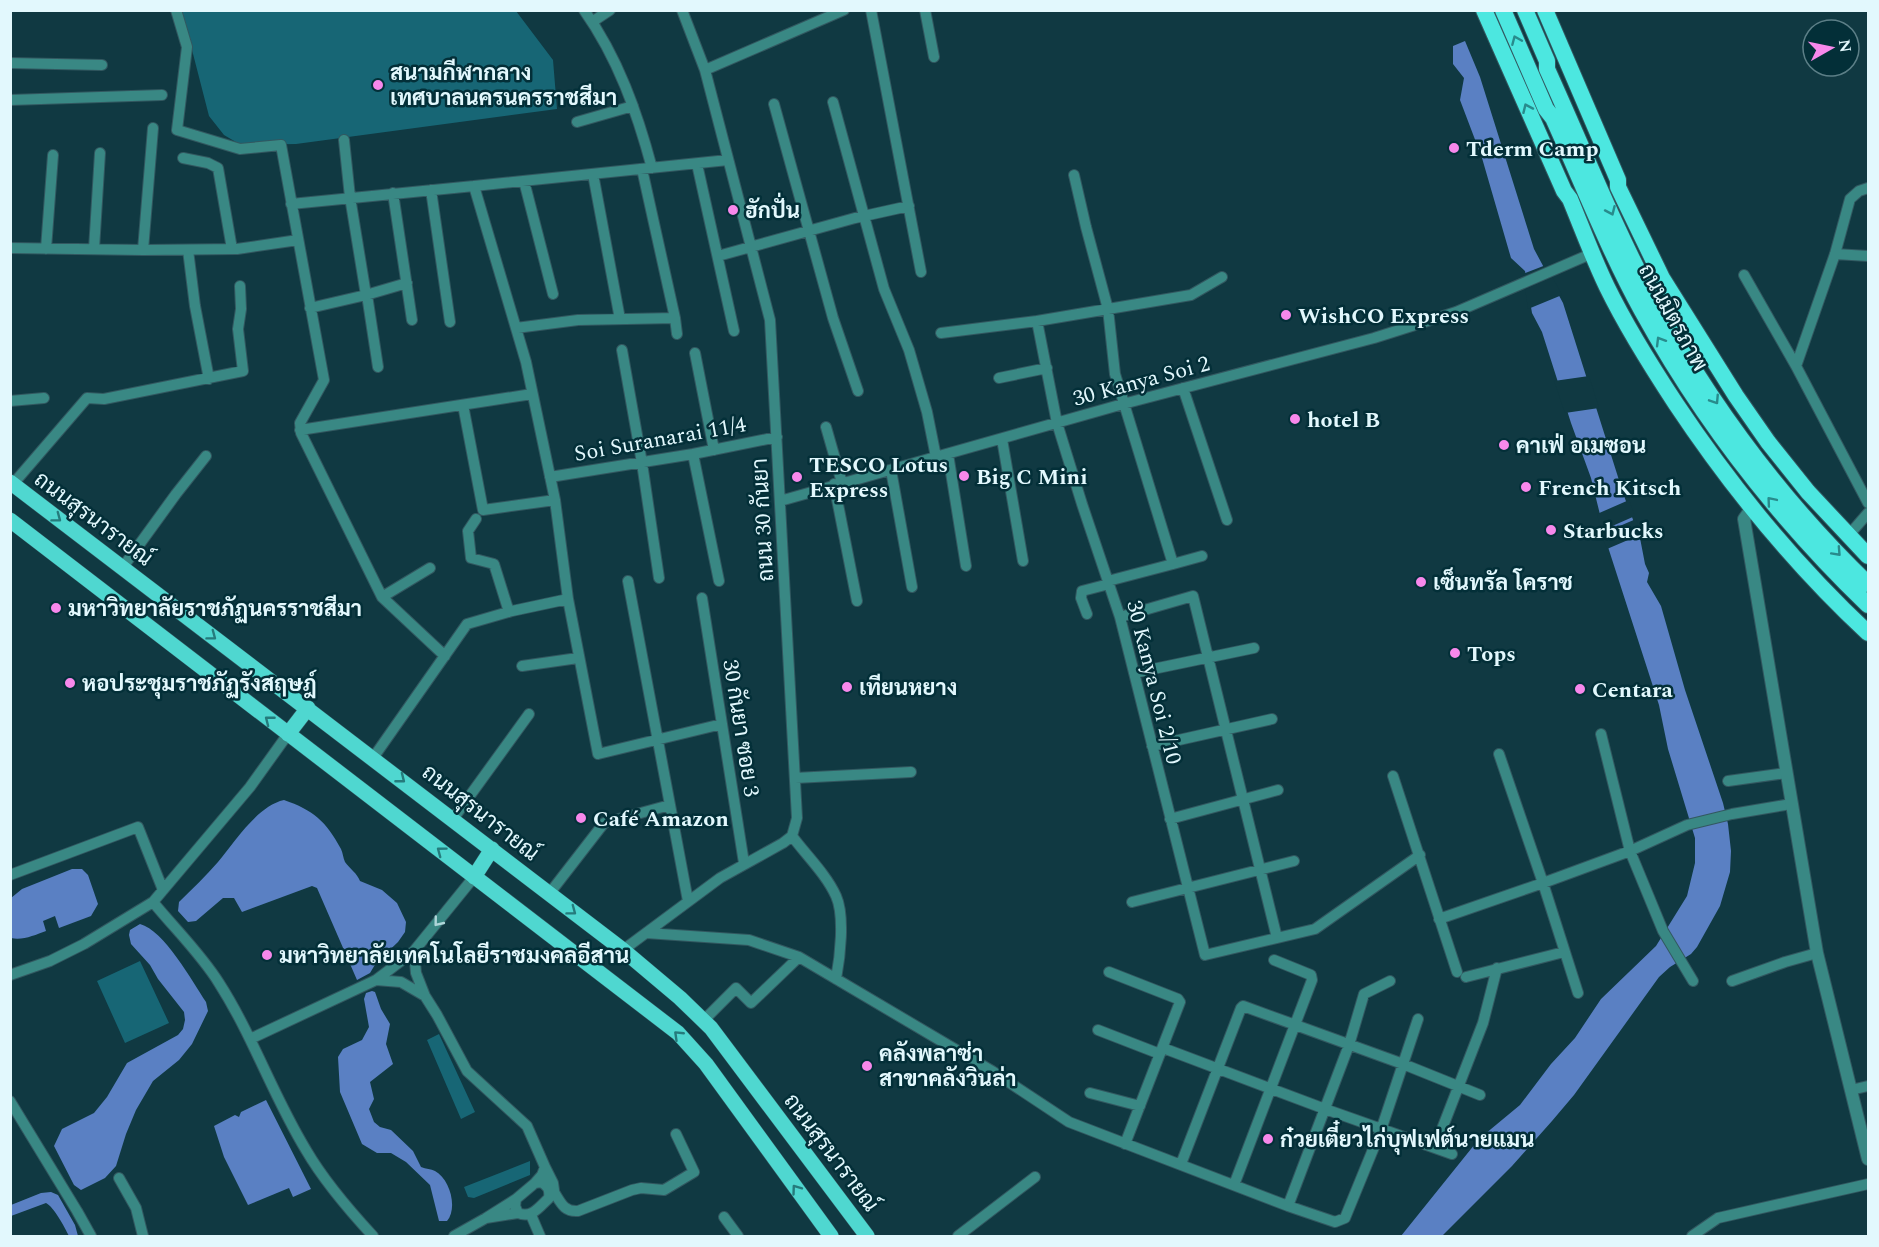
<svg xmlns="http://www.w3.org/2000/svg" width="1879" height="1247" font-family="Spectral,Sarabun,serif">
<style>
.green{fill:#176675}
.water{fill:#5a80c3}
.pier{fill:#103942}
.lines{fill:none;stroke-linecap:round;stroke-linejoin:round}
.minor-casing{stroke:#325860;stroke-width:12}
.tertiary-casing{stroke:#325860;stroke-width:14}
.primary-casing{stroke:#325860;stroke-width:16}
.trunk-casing{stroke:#325860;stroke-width:18}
.minor{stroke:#398884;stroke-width:10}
.tertiary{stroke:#398884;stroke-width:12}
.primary{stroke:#4fd7d0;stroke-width:15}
.trunk{stroke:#4ce7e0;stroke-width:16}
.oneway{stroke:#288b8c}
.oneway2{stroke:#257b7c}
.oneway3{stroke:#afd6d9}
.poi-dot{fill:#f788eb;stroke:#032f38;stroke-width:2}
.labels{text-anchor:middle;stroke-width:5;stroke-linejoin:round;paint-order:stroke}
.poi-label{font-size:22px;font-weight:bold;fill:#e2f8fd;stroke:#032f38;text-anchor:start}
.street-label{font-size:22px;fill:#e2f8fd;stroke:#032f38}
</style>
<rect width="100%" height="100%" fill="#103942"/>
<path class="green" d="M 182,11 L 516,11 L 553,60 L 557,109 L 296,144 L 241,145 L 224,135 L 209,116 Z
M 140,961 L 169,1023 L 125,1043 L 97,981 Z
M 439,1034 L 475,1112 L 461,1119 L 427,1040 Z
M 530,1161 L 530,1175 L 474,1198 L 468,1197 L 464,1187 Z"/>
<path class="water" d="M 1465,41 L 1480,77 L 1534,249 L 1563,303 L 1624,496 L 1640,538 L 1645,564 L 1649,573 L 1647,582 L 1661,606 L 1685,690 L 1723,803 L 1728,824 L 1731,851 L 1730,872 L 1720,906 L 1697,947 L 1691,954 L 1670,967 L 1659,977 L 1574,1095 L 1552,1121 L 1512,1166 L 1442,1236 L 1401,1236 L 1479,1139 L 1520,1105 L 1551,1064 L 1575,1038 L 1601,999 L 1656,946 L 1687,896 L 1695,863 L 1695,838 L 1668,749 L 1659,705 L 1608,547 L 1591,478 L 1571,423 L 1542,332 L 1532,313 L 1525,271 L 1511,258 L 1482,158 L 1460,100 L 1464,78 L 1453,64 L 1453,46 Z
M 284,800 C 313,810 326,821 341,849 C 343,853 343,858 345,862 C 350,869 357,873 360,881 L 382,890 L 397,903 L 406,922 L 405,932 L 398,942 L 376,963 L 370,973 L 357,980 L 317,888 L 312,886 L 242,912 L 234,898 L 223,898 L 196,921 L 188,922 L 178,911 L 179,902 C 192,889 206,876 218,862 C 235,842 257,806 284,800 Z
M 72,869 L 82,869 L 88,875 L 98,904 L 91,916 L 59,928 L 55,916 L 43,921 L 46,931 C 35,935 22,941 11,938 L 11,898 L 22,889 Z
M 140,924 C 164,930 192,981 206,1002 L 208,1011 L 192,1044 L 179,1060 L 153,1081 L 136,1110 L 126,1134 L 116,1166 L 105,1178 L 81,1190 L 74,1185 L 54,1146 L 62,1129 L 94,1113 L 107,1097 L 127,1063 L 178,1035 L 183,1029 L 185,1020 L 184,1012 L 158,979 L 150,965 L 131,944 L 129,935 L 130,930 Z
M 372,991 L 375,992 L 381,1009 L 390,1024 L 386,1044 L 393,1064 L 370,1082 L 374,1099 L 369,1109 L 374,1122 L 380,1127 L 391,1130 L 413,1151 L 421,1167 C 426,1169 431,1169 435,1171 C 450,1179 458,1208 447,1221 L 439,1221 L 430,1185 L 406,1162 L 391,1153 L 377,1153 L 362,1144 L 340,1092 L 338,1057 L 343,1049 L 362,1040 L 369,1027 L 364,999 L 366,993 Z
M 266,1100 L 311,1189 L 293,1197 L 289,1188 L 248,1205 L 224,1157 L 214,1126 L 235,1115 L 239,1117 L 241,1112 Z
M 51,1192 L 58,1195 L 75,1225 L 78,1236 L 69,1236 C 65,1228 54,1207 46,1203 L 11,1216 L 11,1205 L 41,1193 Z"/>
<path class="pier" d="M 1546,265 L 1562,295 L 1528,309 L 1523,274 Z
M 1589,376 L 1599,408 L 1565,413 L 1554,381 Z
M 1629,500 L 1635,516 L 1601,531 L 1597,514 Z
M 1636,519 L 1642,534 L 1607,549 L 1601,534 Z"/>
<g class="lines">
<g class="minor-casing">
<path id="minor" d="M 176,10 L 187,47 L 177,130 L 240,149 L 281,145 L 324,380 L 300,423 L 301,433 L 382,597 L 445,656
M 584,10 C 618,58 637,112 652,168
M 871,10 L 921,272
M 925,10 L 934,57
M 592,22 L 610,10
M 10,63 L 102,65
M 705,70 L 844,10
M 10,100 L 162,95
M 833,102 L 884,289 L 909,350 L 927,412 L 936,457
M 774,104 L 833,318 L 858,391
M 577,122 L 633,106
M 344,140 L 350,197 L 366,295
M 183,158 L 208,163 L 218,168 L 232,249
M 697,164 L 734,331
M 642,169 L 675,318 L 677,334
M 593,174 L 620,319
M 1074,175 L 1086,227 L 1108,309 L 1115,374 L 1173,564 L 1108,581
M 524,181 L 553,294
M 1868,188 L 1859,191 L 1850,199 L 1835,254 L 1796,366 L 1868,503
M 431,190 L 450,322
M 393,193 L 412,320
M 291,204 L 474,186
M 10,248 L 143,250 L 237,249 L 298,240
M 46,249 L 53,155
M 94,249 L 100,153
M 143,250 L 153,128
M 188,250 L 195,306 L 209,379
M 1835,254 L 1868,256
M 718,256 L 855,218 L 909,206
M 1744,275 L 1796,366
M 367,295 L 378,367
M 310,308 L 366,295 L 407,283
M 1037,321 L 1057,423 L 1082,504 L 1120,617 L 1205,955 L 1315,929 L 1420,855
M 516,328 L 578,320 L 675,318
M 941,333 L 1037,321 L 1191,295 L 1222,277
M 622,350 L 642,463 L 659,578
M 695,353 L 714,450
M 999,378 L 1047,368
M 1183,388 L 1227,520
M 10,401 L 44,398
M 463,405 L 483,510 L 555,500
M 826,427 L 842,483
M 300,430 L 532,394
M 1002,439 L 1023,561
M 693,454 L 719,581
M 948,454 L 966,566
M 891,470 L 912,587
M 550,477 L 693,454 L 777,437
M 13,484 L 87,398 L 104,399 L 243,371 L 238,329 L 241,309 L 240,286
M 834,484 L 857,601
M 780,501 L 1123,404 L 1374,338 L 1456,312 L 1593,253
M 476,519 L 468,531 L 471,558 L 494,564 L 509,612
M 1848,536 L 1868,513
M 1173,564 L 1202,556
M 123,567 L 176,494 L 206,456
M 628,581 L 688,901
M 382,597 L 430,568
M 702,598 L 744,863
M 568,599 L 598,754 L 722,724
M 1087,614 L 1081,598 L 1082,591 L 1109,584
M 1120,617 L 1193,596 L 1277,938
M 522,666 L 578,658
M 1134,673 L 1254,648
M 1601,734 L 1630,851 L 1663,931 L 1693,981
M 1152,746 L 1272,719
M 1499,754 L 1543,883 L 1578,993
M 373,758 L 467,624 L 512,611 L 568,599 L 555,500 L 526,362 L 474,186 L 728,160
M 1393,776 L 1457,972
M 795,778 L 911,772
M 1728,781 L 1786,773
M 453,819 L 529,714
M 1170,819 L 1278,790
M 792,836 C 806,855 826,874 836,896 C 845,916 840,958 836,979
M 10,875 L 138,827 L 163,890
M 549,894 L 604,823 L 670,805
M 153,902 C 175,929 201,954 219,983 C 253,1036 273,1096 306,1150 C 324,1181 349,1210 373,1236
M 1132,902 L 1294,861
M 1439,919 L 1543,883 L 1630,851 L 1687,825 L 1732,814 L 1791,804
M 646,933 L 749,940 L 799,957 L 992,1071 L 1069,1122 L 1288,1206 L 1335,1222 L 1345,1218 L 1381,1130 L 1418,1019
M 623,950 L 720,878 L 783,843 L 792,836 L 797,818 L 770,320 L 705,70 L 682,10
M 414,951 L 416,973 L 425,996 L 437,1015 L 467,1071 L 527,1126 L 545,1167
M 1109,972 L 1178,999 L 1180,1002 L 1125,1144
M 10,975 L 50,961 L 84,944 L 153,902 L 250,787 L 288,734
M 1466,977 L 1564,952
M 376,980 L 401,982 L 425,996
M 1732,981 L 1785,962 L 1817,953
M 703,1021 L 736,988 L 751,1003 L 799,957
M 1098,1030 L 1160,1054
M 250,1039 L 376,980 L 414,951 L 474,877
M 1163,1048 L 1325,1109 L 1452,1154
M 1851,1090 L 1868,1086
M 1090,1093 L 1140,1106
M 10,1101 L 77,1211 L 91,1236
M 1435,1147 L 1483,1023 L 1497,968
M 1181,1164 L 1241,1008 L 1243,1006 L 1403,1064 L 1480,1095
M 119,1178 L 136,1208 L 143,1236
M 541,1182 C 548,1186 550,1189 549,1198 C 540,1206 532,1219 518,1213 L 515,1206 L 516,1199 L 535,1183 Z
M 535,1183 L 542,1175 L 545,1167 L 553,1183 L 554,1190
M 1234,1185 L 1312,980 L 1311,975 L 1274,960
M 554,1192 C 561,1203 564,1212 578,1211 L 632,1190 L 641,1188 L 664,1190 L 694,1172 L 676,1134
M 516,1199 L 486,1218 L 518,1213
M 1288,1206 L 1349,1045 L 1364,994 L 1390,981
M 531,1215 L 540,1236
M 724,1217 L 738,1236
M 454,1236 L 486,1218
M 958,1236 L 1035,1177
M 1692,1236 L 1718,1218 L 1868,1184"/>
</g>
<g class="tertiary-casing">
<path id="tertiary" d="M 1751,509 L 1744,519 L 1817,953 L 1868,1159"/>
</g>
<g class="primary-casing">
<path id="primary" d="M 10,482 L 623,950 L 680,998 L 711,1028 L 867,1236
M 10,520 L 678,1033 L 706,1064 L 831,1236
M 288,734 L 308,708
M 474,877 L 492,849"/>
</g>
<g class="trunk-casing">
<path id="trunk" d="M 1484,10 L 1564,191 L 1570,199 C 1582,228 1593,258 1607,287 C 1627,328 1651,366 1676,404 C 1732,488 1795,565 1868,633
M 1503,10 L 1546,109 L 1553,118 C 1582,182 1608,249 1642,311 C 1702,420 1779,519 1868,605
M 1525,10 L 1547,61 L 1547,69 C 1582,146 1613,225 1653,300 C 1710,404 1783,502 1868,584
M 1545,10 L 1618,180 L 1618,187 L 1662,278 L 1736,396 L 1768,442 L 1808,492 L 1868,556"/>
</g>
<use href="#minor" class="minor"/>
<use href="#tertiary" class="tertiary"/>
<use href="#primary" class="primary"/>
<use href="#trunk" class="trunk"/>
</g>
<defs><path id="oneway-chevron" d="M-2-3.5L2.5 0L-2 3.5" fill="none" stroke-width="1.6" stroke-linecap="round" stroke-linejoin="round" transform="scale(1.5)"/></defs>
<g class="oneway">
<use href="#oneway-chevron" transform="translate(1516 40) rotate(-113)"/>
<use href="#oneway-chevron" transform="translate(1527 108) rotate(-114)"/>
<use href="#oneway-chevron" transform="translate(1611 211) rotate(66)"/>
<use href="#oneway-chevron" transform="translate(1660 341) rotate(-121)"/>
<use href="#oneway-chevron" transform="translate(1715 400) rotate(57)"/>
<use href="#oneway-chevron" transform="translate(1771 501) rotate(-130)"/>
<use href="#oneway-chevron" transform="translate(1837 552) rotate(47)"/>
</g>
<g class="oneway2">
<use href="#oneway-chevron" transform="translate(57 518) rotate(37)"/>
<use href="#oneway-chevron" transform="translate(212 636) rotate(37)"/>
<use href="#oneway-chevron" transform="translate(269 720) rotate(-142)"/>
<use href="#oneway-chevron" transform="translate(401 779) rotate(38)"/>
<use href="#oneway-chevron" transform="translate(441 851) rotate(-143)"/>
<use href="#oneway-chevron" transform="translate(572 911) rotate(37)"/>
<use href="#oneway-chevron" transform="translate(678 1035) rotate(-136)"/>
<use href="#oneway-chevron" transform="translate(796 1189) rotate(-126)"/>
</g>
<use class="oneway3" href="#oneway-chevron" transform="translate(438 922) rotate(129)"/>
<g class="poi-dot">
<circle cx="378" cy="85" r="6"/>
<circle cx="1454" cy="148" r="6"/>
<circle cx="733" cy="210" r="6"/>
<circle cx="1286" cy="315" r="6"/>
<circle cx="1295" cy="419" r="6"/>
<circle cx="1504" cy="445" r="6"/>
<circle cx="964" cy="476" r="6"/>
<circle cx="797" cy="477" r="6"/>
<circle cx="1526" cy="487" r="6"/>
<circle cx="1551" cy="530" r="6"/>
<circle cx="1421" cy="582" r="6"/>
<circle cx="56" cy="608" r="6"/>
<circle cx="1455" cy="653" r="6"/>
<circle cx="70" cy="683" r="6"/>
<circle cx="847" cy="687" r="6"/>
<circle cx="1580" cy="689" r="6"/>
<circle cx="581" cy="818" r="6"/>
<circle cx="267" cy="955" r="6"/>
<circle cx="867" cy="1066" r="6"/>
<circle cx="1268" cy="1139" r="6"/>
</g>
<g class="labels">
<g class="poi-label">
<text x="390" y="80">สนามกีฬากลาง<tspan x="390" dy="25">เทศบาลนครนครราชสีมา</tspan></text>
<text x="1466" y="156">Tderm Camp</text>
<text x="745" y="218">ฮักปั่น</text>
<text x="1298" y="323">WishCO Express</text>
<text x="1307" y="427">hotel B</text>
<text x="1516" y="453">คาเฟ่ อเมซอน</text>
<text x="809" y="472">TESCO Lotus<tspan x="809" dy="25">Express</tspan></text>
<text x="976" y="484">Big C Mini</text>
<text x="1538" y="495">French Kitsch</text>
<text x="1563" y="538">Starbucks</text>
<text x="1433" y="590">เซ็นทรัล โคราช</text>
<text x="68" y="616">มหาวิทยาลัยราชภัฏนครราชสีมา</text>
<text x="1467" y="661">Tops</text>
<text x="82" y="691">หอประชุมราชภัฏรังสฤษฎ์</text>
<text x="859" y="695">เทียนหยาง</text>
<text x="1592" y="697">Centara</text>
<text x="593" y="826">Café Amazon</text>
<text x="279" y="963">มหาวิทยาลัยเทคโนโลยีราชมงคลอีสาน</text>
<text x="879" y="1061">คลังพลาซ่า<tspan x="879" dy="25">สาขาคลังวินล่า</tspan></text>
<text x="1280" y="1147">ก๋วยเตี๋ยวไก่บุฟเฟต์นายแมน</text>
</g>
<g class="street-label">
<text transform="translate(1674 317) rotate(61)" y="8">ถนนมิตรภาพ</text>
<text transform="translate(1141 380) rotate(-15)" y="8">30 Kanya Soi 2</text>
<text transform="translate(660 438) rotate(-10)" y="8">Soi Suranarai 11/4</text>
<text transform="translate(94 518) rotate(37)" y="8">ถนนสุรนารายณ์</text>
<text transform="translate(762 520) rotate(-93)" y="8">ถนน 30 กันยา</text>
<text transform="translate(1155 682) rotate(76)" y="8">30 Kanya Soi 2/10</text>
<text transform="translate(742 728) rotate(81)" y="8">30 กันยา ซอย 3</text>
<text transform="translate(481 812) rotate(38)" y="8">ถนนสุรนารายณ์</text>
<text transform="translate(832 1152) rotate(53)" y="8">ถนนสุรนารายณ์</text>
</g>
</g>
<rect width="1879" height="1247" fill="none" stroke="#e2f8fd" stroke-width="24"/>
<g transform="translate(1831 48) rotate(81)"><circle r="28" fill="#032f38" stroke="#5c7f87" stroke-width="1.5"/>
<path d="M0-4.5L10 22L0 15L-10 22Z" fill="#f788eb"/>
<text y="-9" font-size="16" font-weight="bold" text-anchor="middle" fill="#e2f8fd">N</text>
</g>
</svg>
